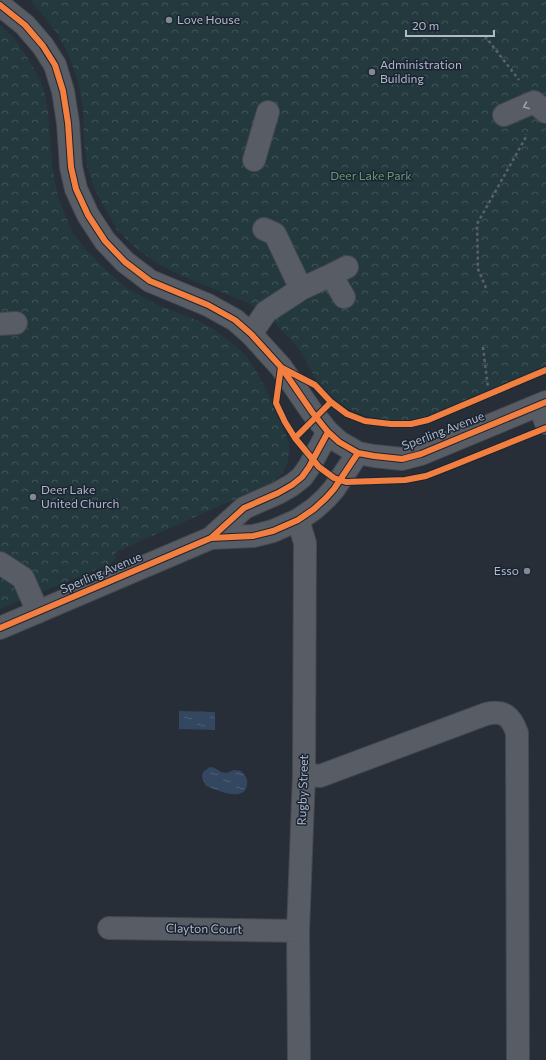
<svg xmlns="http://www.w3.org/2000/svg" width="546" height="1060" font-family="Commissioner,sans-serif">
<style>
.park{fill:url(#park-crowns)}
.water{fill:url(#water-ripples)}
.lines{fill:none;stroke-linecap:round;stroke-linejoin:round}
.minor-casing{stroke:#444950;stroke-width:24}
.path{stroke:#5b6168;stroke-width:2.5;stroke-dasharray:3 3;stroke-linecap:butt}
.minor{stroke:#585c64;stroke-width:22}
.cycleway-casing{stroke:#1b2432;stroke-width:8}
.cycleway{stroke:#f27e40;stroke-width:6}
.oneway{stroke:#9ba2af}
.poi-dot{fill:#818995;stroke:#1b2432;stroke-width:1.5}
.labels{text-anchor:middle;stroke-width:3;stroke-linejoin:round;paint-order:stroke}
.poi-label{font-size:12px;fill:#b1bac8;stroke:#1b2432;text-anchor:start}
.park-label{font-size:12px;fill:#669b72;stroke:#1b2432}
.street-label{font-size:12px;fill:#b1bac8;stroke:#1b2432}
</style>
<defs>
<pattern id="park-crowns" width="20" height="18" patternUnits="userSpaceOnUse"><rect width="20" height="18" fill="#24393d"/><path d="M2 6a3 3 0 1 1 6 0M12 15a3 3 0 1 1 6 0" fill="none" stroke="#415458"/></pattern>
<pattern id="water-ripples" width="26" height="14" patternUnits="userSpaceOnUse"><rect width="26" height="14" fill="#334761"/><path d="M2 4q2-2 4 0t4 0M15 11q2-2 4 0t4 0" fill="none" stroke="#4e5f76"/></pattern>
</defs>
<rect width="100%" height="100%" fill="#272e37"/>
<path class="park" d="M 30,0 L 546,0 L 546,367 L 428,417 L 408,421 L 388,420 L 365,416 L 347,408 L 331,396 L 316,380 L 305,359 L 294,343 L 269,317 L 248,303 L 187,278 L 158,264 L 136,248 L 118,231 L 105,209 L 93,185 L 87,165 L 84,141 L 83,108 L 80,92 L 76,75 L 68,54 L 59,36 L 47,20 Z
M 0,25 L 14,38 L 25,54 L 40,80 L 45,95 L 48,111 L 53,172 L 58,197 L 72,232 L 88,252 L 107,271 L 128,289 L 160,306 L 197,320 L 212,328 L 238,348 L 247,357 L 256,371 L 267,391 L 289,442 L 289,451 L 288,461 L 284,470 L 281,475 L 269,484 L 116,552 C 116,558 115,561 110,564 L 0,609 Z"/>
<path class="water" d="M 179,711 L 215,712 L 215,730 L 179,729 Z
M 210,767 L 215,768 L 221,772 L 226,773 L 234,770 L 241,771 C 245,775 248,778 247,785 C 244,803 217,790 206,786 L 202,778 L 203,772 Z"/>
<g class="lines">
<g class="minor-casing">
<path id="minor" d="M 0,5 L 25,25 L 43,46 L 55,65 L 63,91 L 68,123 L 71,167 L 76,189 L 88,215 L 105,241 L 125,262 L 150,281 L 208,305 L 235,320 L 251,334 L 281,367 L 312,412 L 328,432 L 339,442 L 358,453 L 374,456 L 402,459 L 421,454 L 546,402
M 504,115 L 534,102 L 546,112
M 254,160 L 268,112
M 264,229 L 275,234 L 301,289
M 344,297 L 331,275 L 347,267
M 0,324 L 16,323
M 251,334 L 266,312 L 301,289 L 331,275
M 539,405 L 546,423
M 298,520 L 305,543 L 304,774 L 298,931 L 299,1060
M 211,538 L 253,536 L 273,531 L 298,520 L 314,509 L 326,498 L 334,489 L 358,453
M 0,563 L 23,578 L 38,612
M 0,628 L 211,538 L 244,508 L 278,493 L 292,485 L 302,477 L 309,467 L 328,432
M 304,774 L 320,776 L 486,714 C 504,710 511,716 517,733 L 518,1060
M 109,928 L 298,931"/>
</g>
<path class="path" d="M 485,36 L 519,80
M 486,288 L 478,269 L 477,224 L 526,137 L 526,134
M 483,347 L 488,388"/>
<use href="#minor" class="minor"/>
<g class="cycleway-casing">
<path id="cycleway" d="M 0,5 L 25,25 L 43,46 L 55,65 L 63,91 L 68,123 L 71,167 L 76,189 L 88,215 L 105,241 L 125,262 L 150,281 L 208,305 L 235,320 L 251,334 L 281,367 L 312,412 L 328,432 L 339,442 L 358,453 L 374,456 L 402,459 L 421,454 L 546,402
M 281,367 L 276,403 L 285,422 L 295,438 L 319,467 L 334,478 L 346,482 L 405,480 L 426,476 L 449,467 L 546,428
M 282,368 L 315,385 L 331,402 L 347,414 L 365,421 L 391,424 L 411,424 L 428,420 L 546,370
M 295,438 L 331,402
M 211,538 L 253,536 L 273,531 L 298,520 L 314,509 L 326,498 L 334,489 L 358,453
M 0,628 L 211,538 L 244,508 L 278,493 L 292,485 L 302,477 L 309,467 L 328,432"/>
</g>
<use href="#cycleway" class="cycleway"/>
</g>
<defs><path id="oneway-chevron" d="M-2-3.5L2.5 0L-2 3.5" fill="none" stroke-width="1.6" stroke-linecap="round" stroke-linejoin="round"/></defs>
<use class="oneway" href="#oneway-chevron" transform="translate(526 106) rotate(157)"/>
<g class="poi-dot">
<circle cx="169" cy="20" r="4"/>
<circle cx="372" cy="72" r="4"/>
<circle cx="33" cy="497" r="4"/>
<circle cx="527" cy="571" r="4"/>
</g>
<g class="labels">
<g class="poi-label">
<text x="177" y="24">Love House</text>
<text x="380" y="69">Administration<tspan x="380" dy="14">Building</tspan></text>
<text x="41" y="494">Deer Lake<tspan x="41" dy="14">United Church</tspan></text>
<text x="519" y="575" text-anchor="end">Esso</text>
</g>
<g class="park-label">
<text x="371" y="180">Deer Lake Park</text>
</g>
<g class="street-label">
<text transform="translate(443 431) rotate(-21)" y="4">Sperling Avenue</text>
<text transform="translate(101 573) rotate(-23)" y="4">Sperling Avenue</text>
<text transform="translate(303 790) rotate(-88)" y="4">Rugby Street</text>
<text transform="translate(204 929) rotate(1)" y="4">Clayton Court</text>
</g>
</g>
<path d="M406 30v6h88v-6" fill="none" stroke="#b1bac8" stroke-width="2"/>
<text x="412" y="30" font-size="12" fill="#b1bac8" stroke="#1b2432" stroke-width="3" paint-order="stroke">20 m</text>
</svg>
